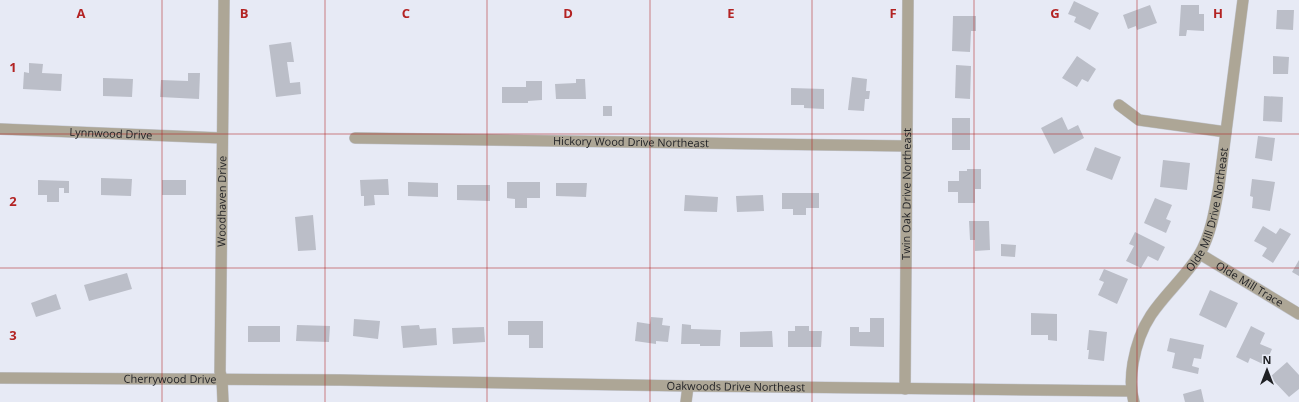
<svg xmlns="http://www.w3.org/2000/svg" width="1299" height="402" font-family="'Open Sans',sans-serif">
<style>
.building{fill:#bbbec8}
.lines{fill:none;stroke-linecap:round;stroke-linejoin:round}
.street-casing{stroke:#c3c6cf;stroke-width:12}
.street{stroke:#ada696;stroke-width:11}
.grid{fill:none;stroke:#b32323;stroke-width:1;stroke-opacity:0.55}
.labels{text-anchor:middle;stroke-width:3;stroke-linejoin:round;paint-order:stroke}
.street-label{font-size:11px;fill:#1f2024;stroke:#e7eaf5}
.grid-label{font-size:13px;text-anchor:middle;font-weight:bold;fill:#b32323;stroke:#e7eaf5;stroke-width:3;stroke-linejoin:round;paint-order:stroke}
</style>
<rect width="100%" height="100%" fill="#e7eaf5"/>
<path class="building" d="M 1074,1 L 1099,13 L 1090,30 L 1074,22 L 1076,17 L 1068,14 Z
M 1150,5 L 1157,23 L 1137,30 L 1136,26 L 1128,29 L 1123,15 Z
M 1181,5 L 1199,5 L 1199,14 L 1204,14 L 1204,31 L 1187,30 L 1186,36 L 1179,36 Z
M 1277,10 L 1294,10 L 1293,30 L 1276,29 Z
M 953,16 L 976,16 L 976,31 L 971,31 L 970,52 L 952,51 Z
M 291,42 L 294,62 L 287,62 L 290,83 L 300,82 L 301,94 L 276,97 L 269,45 Z
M 1077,56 L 1096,69 L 1088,82 L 1082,79 L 1077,87 L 1062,78 Z
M 1273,56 L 1289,57 L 1288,74 L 1273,74 Z
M 29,63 L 43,64 L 42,73 L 62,74 L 61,91 L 23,89 L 24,72 L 29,73 Z
M 956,65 L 971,66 L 970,99 L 955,98 Z
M 188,73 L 200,73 L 199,99 L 160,97 L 161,80 L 188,81 Z
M 852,77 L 867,79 L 866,91 L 870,91 L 869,99 L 865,99 L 864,111 L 848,110 Z
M 103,78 L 133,79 L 132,97 L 103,96 Z
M 576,79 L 585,79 L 586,99 L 556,99 L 555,84 L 576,83 Z
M 526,81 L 542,81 L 542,100 L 528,101 L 528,103 L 502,103 L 502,87 L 526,87 Z
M 791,88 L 824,89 L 824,109 L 804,108 L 804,105 L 791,105 Z
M 1264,96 L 1283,97 L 1282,122 L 1263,121 Z
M 603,106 L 612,106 L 612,116 L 603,116 Z
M 1062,117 L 1068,130 L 1078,125 L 1084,138 L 1054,154 L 1041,128 Z
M 952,118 L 970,118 L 970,150 L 952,150 Z
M 1258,136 L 1275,138 L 1272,161 L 1255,158 Z
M 1095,147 L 1121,157 L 1112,180 L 1086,170 Z
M 1163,160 L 1190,163 L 1187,190 L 1160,187 Z
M 967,169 L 981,169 L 981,189 L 975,189 L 975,203 L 958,203 L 958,192 L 948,192 L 948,181 L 959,181 L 959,171 L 967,171 Z
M 101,178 L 132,179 L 131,196 L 101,195 Z
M 388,179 L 389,195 L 374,195 L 375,205 L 364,206 L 364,196 L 361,196 L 360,180 Z
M 1252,179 L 1275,182 L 1270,211 L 1252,208 L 1253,197 L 1250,196 Z
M 38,180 L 69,181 L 69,193 L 64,193 L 64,188 L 59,188 L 59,202 L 47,202 L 47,195 L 38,195 Z
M 162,180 L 186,180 L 186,195 L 162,195 Z
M 408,182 L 438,183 L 438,197 L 408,196 Z
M 507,182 L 540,182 L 540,198 L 527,198 L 527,208 L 515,208 L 515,199 L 507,198 Z
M 556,183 L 587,183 L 586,197 L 556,196 Z
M 457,185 L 490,185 L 490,201 L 457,200 Z
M 782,193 L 819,193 L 819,208 L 806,208 L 806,215 L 793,215 L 793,209 L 782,209 Z
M 685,195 L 718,197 L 717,212 L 684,211 Z
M 763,195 L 764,211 L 737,212 L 736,196 Z
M 1155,198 L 1172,205 L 1166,219 L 1171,221 L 1166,233 L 1144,223 Z
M 313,215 L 316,250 L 298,251 L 295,217 Z
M 969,221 L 989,221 L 990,250 L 975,251 L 975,240 L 970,240 Z
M 1263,226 L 1276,234 L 1280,228 L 1291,234 L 1273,263 L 1262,256 L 1267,248 L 1254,241 Z
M 1135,232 L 1165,247 L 1158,261 L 1148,256 L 1141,268 L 1126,261 L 1134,246 L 1129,244 Z
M 1001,244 L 1016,245 L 1015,257 L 1001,256 Z
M 1299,260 L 1299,276 L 1292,272 Z
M 1104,269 L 1128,279 L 1117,304 L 1098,295 L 1104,282 L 1099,280 Z
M 127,273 L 132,289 L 89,301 L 84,285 Z
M 1210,290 L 1238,303 L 1226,328 L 1199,315 Z
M 56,294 L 61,309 L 36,317 L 31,303 Z
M 1031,313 L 1057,314 L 1057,341 L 1048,340 L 1048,335 L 1031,335 Z
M 651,317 L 663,318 L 662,325 L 670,326 L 668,342 L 656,341 L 656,344 L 635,341 L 637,322 L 650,324 Z
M 870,318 L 884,318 L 884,347 L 850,346 L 850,327 L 859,327 L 859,332 L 870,332 Z
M 354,319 L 380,321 L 378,339 L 353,336 Z
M 508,321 L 543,321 L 543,348 L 529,348 L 529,335 L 508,335 Z
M 682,324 L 691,325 L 691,329 L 721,330 L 720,346 L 700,346 L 700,344 L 681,344 Z
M 297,325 L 330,326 L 329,342 L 296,341 Z
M 419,325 L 420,329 L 436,328 L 437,345 L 403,348 L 401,326 Z
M 248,326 L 280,326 L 280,342 L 248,342 Z
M 795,326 L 809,326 L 809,331 L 822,331 L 821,347 L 788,347 L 788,331 L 795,331 Z
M 1251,326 L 1265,333 L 1260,344 L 1272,349 L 1265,365 L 1250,358 L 1248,363 L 1236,357 Z
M 484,327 L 485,342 L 453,344 L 452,328 Z
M 1089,330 L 1107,332 L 1104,361 L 1088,359 L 1089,350 L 1087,350 Z
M 772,331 L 773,347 L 740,347 L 740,332 Z
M 1170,338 L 1204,345 L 1201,359 L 1194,358 L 1192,366 L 1199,368 L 1198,374 L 1172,368 L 1175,353 L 1167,351 Z
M 1287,362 L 1299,375 L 1299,389 L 1289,397 L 1270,377 Z
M 1201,389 L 1204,402 L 1185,402 L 1183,394 Z"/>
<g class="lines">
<g class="street-casing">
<g id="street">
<path d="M 1119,105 L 1139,120 L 1226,132"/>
<path id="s1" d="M 0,129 L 222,138"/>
<path id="s2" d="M 355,138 L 907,146"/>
<path id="s3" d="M 1200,254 L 1299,314"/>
<path id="s4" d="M 0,378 L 340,380 L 688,386 L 1131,391"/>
<path id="s5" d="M 905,389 L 908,0"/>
<path id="s6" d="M 223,402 L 222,379 L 220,372 L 224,0"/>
<path d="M 686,402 L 688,386"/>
<path id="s7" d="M 1134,402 C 1130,389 1131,375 1133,363 C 1136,346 1141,330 1151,315 C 1165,294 1185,277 1199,255 C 1211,235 1215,209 1219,186 L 1243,0"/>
</g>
</g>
<use href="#street" class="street"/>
</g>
<path class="grid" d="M 162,0 L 162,402M 325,0 L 325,402M 487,0 L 487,402M 650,0 L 650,402M 812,0 L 812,402M 974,0 L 974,402M 1137,0 L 1137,402M 0,134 L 1299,134M 0,268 L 1299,268"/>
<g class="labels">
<g class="street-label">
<text dy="4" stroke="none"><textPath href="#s1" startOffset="111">Lynnwood Drive</textPath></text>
<text dy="4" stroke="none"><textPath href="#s2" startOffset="276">Hickory Wood Drive Northeast</textPath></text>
<text dy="4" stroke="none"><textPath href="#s5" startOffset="195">Twin Oak Drive Northeast</textPath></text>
<text dy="4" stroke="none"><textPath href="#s6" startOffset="201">Woodhaven Drive</textPath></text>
<text dy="4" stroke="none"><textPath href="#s7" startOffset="214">Olde Mill Drive Northeast</textPath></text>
<text dy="4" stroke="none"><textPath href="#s3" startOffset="58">Olde Mill Trace</textPath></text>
<text dy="4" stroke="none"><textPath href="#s4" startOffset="170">Cherrywood Drive</textPath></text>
<text dy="4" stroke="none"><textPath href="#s4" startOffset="736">Oakwoods Drive Northeast</textPath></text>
</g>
</g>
<g class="grid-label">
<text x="81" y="18">A</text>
<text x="244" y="18">B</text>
<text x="406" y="18">C</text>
<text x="568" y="18">D</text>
<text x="731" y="18">E</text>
<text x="893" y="18">F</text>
<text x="1055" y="18">G</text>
<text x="1218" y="18">H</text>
<text x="13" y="72">1</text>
<text x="13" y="206">2</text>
<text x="13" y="340">3</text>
</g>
<g transform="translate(1267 370)" stroke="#e7eaf5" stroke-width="3" paint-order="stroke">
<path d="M0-3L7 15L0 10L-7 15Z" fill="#1f2024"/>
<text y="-6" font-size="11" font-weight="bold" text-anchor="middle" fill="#1f2024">N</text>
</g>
</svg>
